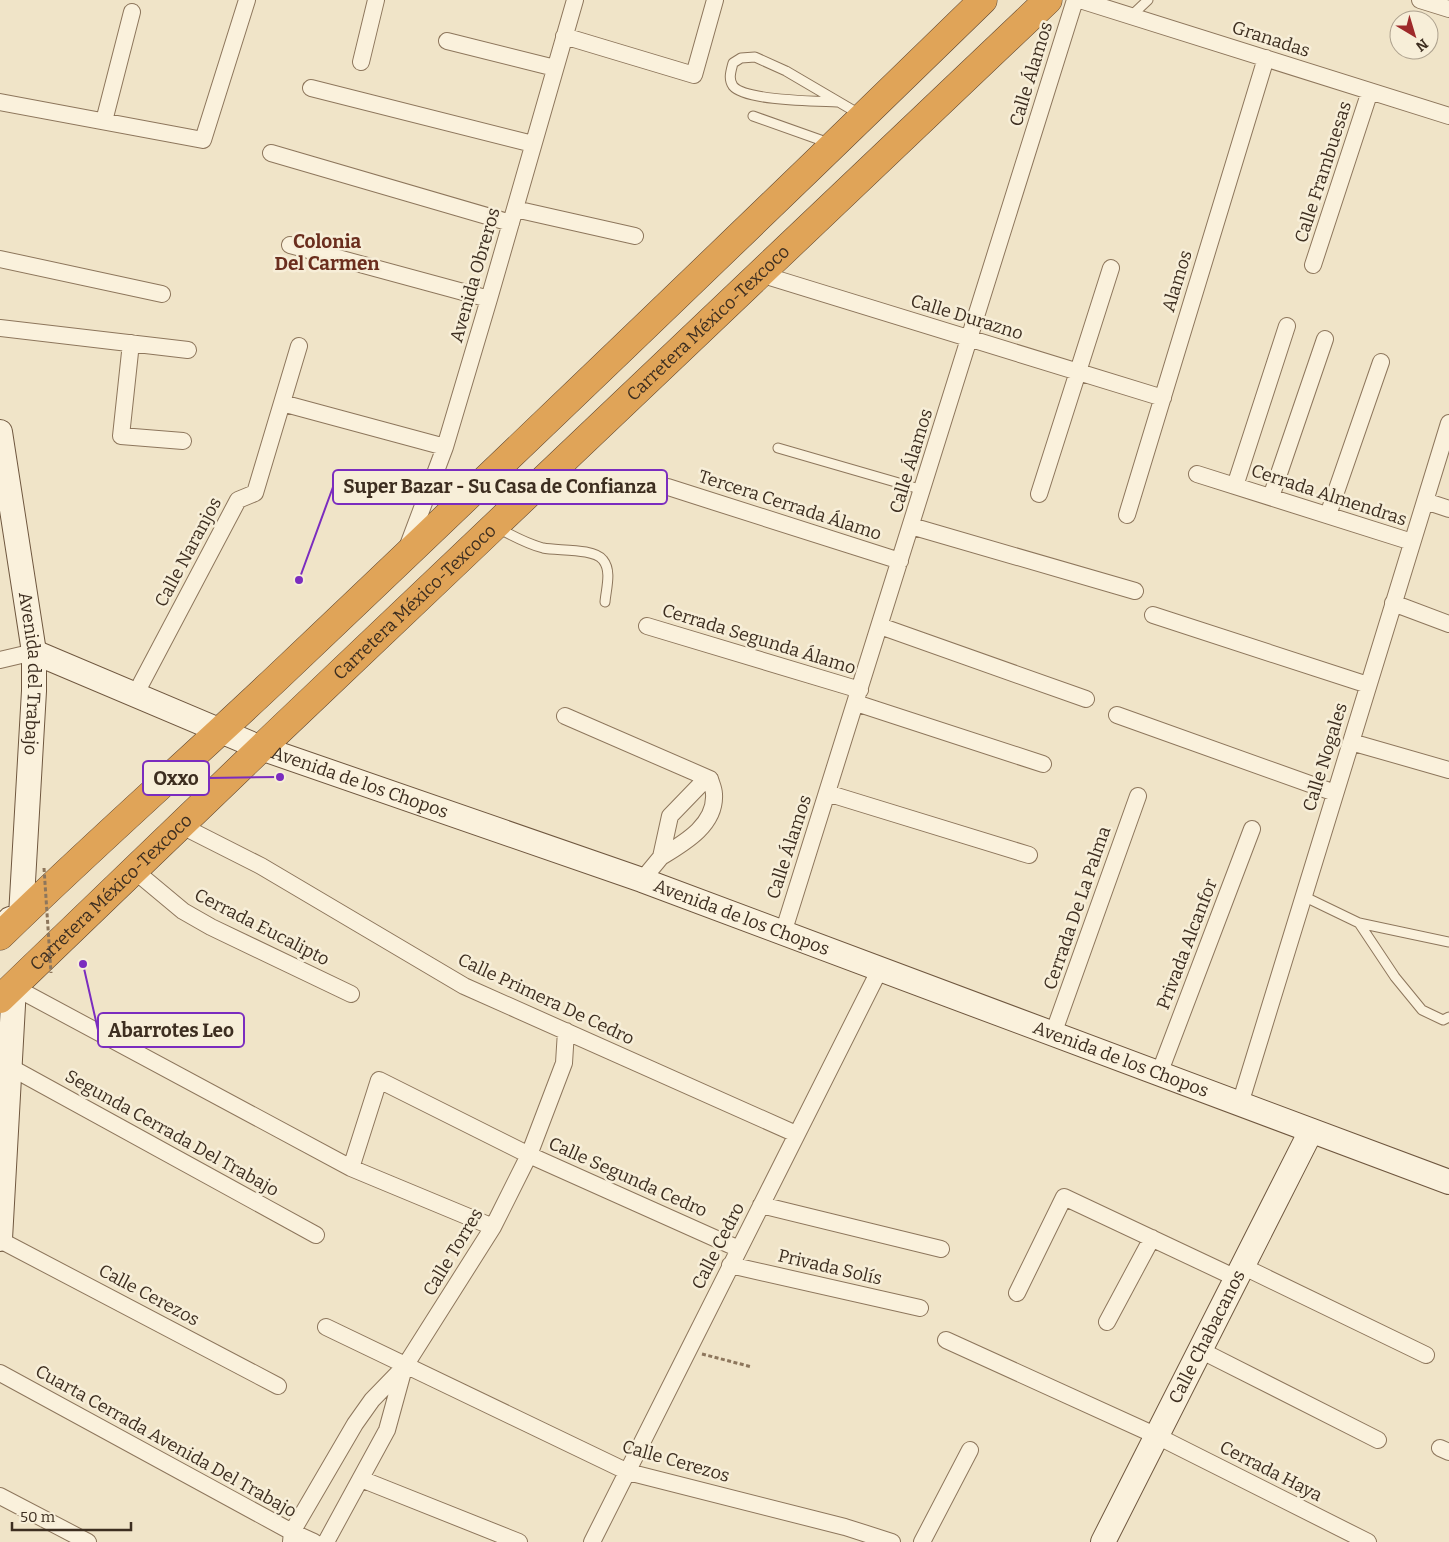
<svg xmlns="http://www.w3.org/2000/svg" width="1449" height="1542" font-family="Bitter,serif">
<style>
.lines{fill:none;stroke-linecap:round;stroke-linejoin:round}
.lane-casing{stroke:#8d765c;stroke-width:11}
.street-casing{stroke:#8d765c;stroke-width:18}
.secondary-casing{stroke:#6f573f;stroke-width:26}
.highway-casing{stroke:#5b4430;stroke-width:29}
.path{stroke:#8d765c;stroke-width:3;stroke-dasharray:4 2.5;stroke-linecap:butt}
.lane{stroke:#faf1dc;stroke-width:9}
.street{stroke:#faf1dc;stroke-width:16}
.secondary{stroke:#faf1dc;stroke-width:24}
.highway{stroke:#e0a458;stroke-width:28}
.path-bridge{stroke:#8d765c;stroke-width:3;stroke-dasharray:4 2.5;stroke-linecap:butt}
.labels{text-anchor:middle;stroke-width:5;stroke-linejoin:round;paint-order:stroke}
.street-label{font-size:18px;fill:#3d2e20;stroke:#f7eed8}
.neighbourhood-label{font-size:19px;font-weight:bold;fill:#6b2e1e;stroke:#f7eed8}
.leader{fill:none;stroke:#7b2cbf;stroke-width:2}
.callout-dot{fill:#7b2cbf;stroke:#f7eed8;stroke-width:2}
.callout{fill:#f7eed8;stroke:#7b2cbf;stroke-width:2}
.callout-label{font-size:19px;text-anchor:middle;font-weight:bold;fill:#3d2e20}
</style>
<rect width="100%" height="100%" fill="#f0e4c8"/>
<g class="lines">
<g class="lane-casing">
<path id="lane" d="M 1131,16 L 1148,0
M 837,102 C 816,101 745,101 733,86 C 728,79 731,71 733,63 L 741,58 L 755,57 L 786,71 L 861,115
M 753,116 L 829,143
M 778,448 L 923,490
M 496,527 C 511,535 527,544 543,548 C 558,551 594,548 603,560 C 612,571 606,589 605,602
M 1303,896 L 1359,923 L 1449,942
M 1359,923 L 1395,977 L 1422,1010 L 1443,1020 L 1449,1017"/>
</g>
<g class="street-casing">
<path id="street" d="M 1080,0 L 1449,116
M 1420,0 L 1449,9
M 564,36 L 694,75 L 715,0
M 447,41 L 555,68
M 361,62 L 376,0
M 311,88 L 533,144
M 0,102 L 203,140 L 247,0
M 104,121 L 132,12
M 271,153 L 511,223
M 515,209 L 635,236
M 290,245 L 489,299
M 0,259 L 162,294
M 1313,265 L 1370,91
M 760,274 L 1163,398
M 0,328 L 188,350
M 131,343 L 121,436 L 183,441
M 282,403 L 445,447
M 1197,474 L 1412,542
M 1235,486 L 1287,326
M 668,487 L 900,561
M 1039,494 L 1111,268
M 1271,497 L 1325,339
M 1425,501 L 1449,509
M 1127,515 L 1266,58
M 1328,515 L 1381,362
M 911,526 L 1135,591
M 407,548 L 445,447 L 489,299 L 575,0
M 1393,603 L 1449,624
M 1153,615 L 1368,685
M 647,626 L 860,690
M 880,626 L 1086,699
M 0,660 L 34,652
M 135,695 L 238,500 L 255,493 L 299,346
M 856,703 L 1043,764
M 1117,715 L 1335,793
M 565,716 L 710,779
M 1351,742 L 1449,770
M 827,793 L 1029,855
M 182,826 L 261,866 L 464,986 L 796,1134
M 661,857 C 684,843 716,825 714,794 C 714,789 711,783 710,779
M 135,871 L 183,911 L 211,927 L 351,994
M 642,880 L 661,857 L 670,816 L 700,785 L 710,779
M 783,933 L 1075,0
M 14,987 L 351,1168 L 493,1227
M 1053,1034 L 1138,796
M 10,1067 L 316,1235
M 1159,1074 L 1252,829
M 1240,1104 L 1449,423
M 351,1168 L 379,1080 L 529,1155 L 739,1249
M 761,1205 L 941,1249
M 0,1240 L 278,1386
M 730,1265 L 920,1308
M 1242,1266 L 1426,1355
M 1017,1293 L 1064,1197 L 1236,1278
M 1107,1322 L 1152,1238
M 326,1327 L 628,1472 L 845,1527 L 892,1542
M 946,1340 L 1157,1436 L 1368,1542
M 1200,1350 L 1378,1440
M 0,1373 L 292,1532 L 314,1542
M 1440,1448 L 1449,1452
M 361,1479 L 519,1542
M 0,1496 L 88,1542
M 291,1542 L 292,1532 L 355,1424 L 372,1400 L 405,1366 L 493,1227 L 529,1155 L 564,1063 L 566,1031
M 326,1542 L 387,1430 L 404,1368
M 592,1542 L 880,969
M 922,1542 L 970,1450"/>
</g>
<g class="secondary-casing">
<g id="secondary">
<path id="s1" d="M 0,432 L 34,652 L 34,691 L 21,916 L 10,919"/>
<path id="s2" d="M 34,652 L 261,748 L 642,880 L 1449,1182"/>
<path d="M 0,1239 L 14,987"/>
<path id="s3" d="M 1103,1542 L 1311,1131"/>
</g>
</g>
<g class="highway-casing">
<g id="highway">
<path d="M 0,936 C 91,847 187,763 279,676 C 515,452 750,227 983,0"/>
<path id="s4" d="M 0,999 L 261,748 L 1048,0"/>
</g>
</g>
<path class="path" d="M 702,1354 L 752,1367"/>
<use href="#lane" class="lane"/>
<use href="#street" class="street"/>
<use href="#secondary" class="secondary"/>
<use href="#highway" class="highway"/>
<path class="path-bridge" d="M 44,868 L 51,973"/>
</g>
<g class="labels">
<g class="street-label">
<text transform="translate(1271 39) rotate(18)" y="6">Granadas</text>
<text transform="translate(1031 74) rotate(-73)" y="6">Calle Álamos</text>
<text transform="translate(1323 172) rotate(-72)" y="6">Calle Frambuesas</text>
<text transform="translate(475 275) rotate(-74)" y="6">Avenida Obreros</text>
<text transform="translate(1177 281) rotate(-73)" y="6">Alamos</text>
<text transform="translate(967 317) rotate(17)" y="6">Calle Durazno</text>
<text dy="6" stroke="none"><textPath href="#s4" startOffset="979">Carretera México-Texcoco</textPath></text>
<text transform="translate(911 461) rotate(-73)" y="6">Calle Álamos</text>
<text transform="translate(1329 495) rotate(18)" y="6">Cerrada Almendras</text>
<text transform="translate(790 505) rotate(18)" y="6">Tercera Cerrada Álamo</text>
<text transform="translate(188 552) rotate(-62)" y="6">Calle Naranjos</text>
<text dy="6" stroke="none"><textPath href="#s4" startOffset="574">Carretera México-Texcoco</textPath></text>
<text transform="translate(759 639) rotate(17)" y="6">Cerrada Segunda Álamo</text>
<text dy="6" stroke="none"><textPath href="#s1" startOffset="244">Avenida del Trabajo</textPath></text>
<text transform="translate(1325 757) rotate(-73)" y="6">Calle Nogales</text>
<text dy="6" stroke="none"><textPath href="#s2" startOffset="351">Avenida de los Chopos</textPath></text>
<text transform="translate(789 847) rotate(-72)" y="6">Calle Álamos</text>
<text dy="6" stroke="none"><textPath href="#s4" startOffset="154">Carretera México-Texcoco</textPath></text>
<text transform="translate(1077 908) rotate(-71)" y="6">Cerrada De La Palma</text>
<text dy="6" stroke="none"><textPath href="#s2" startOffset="756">Avenida de los Chopos</textPath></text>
<text transform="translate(262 927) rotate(27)" y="6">Cerrada Eucalipto</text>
<text transform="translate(1187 944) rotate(-69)" y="6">Privada Alcanfor</text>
<text transform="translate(546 999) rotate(25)" y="6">Calle Primera De Cedro</text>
<text dy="6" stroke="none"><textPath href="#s2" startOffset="1161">Avenida de los Chopos</textPath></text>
<text transform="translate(172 1133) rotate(29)" y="6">Segunda Cerrada Del Trabajo</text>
<text transform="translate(628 1177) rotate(24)" y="6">Calle Segunda Cedro</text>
<text transform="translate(718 1246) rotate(-63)" y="6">Calle Cedro</text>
<text transform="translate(453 1252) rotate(-59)" y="6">Calle Torres</text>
<text transform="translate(830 1267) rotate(13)" y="6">Privada Solís</text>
<text transform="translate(149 1295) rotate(28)" y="6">Calle Cerezos</text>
<text dy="6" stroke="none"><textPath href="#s3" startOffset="230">Calle Chabacanos</textPath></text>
<text transform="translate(166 1441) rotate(29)" y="6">Cuarta Cerrada Avenida Del Trabajo</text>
<text transform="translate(676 1461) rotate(16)" y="6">Calle Cerezos</text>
<text transform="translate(1271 1471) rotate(27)" y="6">Cerrada Haya</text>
</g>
<g class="neighbourhood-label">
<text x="327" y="248">Colonia<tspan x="327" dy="22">Del Carmen</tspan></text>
</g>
</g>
<path class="leader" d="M299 580L333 487M280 777L209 778M83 964L98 1030"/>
<g class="callout-dot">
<circle cx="299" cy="580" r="5"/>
<circle cx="280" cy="777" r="5"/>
<circle cx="83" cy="964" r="5"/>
</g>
<g class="callout">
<rect x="333" y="470" width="334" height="34" rx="5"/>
<rect x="143" y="761" width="66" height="34" rx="5"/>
<rect x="98" y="1013" width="146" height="34" rx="5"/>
</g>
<g class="callout-label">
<text x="500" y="493">Super Bazar - Su Casa de Confianza</text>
<text x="176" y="785">Oxxo</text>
<text x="171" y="1037">Abarrotes Leo</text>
</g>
<g transform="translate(1414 35) rotate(142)"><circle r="24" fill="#f7eed8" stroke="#ada18e"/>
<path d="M0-4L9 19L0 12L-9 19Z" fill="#9e2a2b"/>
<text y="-8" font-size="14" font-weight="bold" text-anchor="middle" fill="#3d2e20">N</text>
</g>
<path d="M12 1522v8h119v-8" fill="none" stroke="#3d2e20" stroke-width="2.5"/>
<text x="20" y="1522" font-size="15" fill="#3d2e20" stroke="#f7eed8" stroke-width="4" paint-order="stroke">50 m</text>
</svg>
